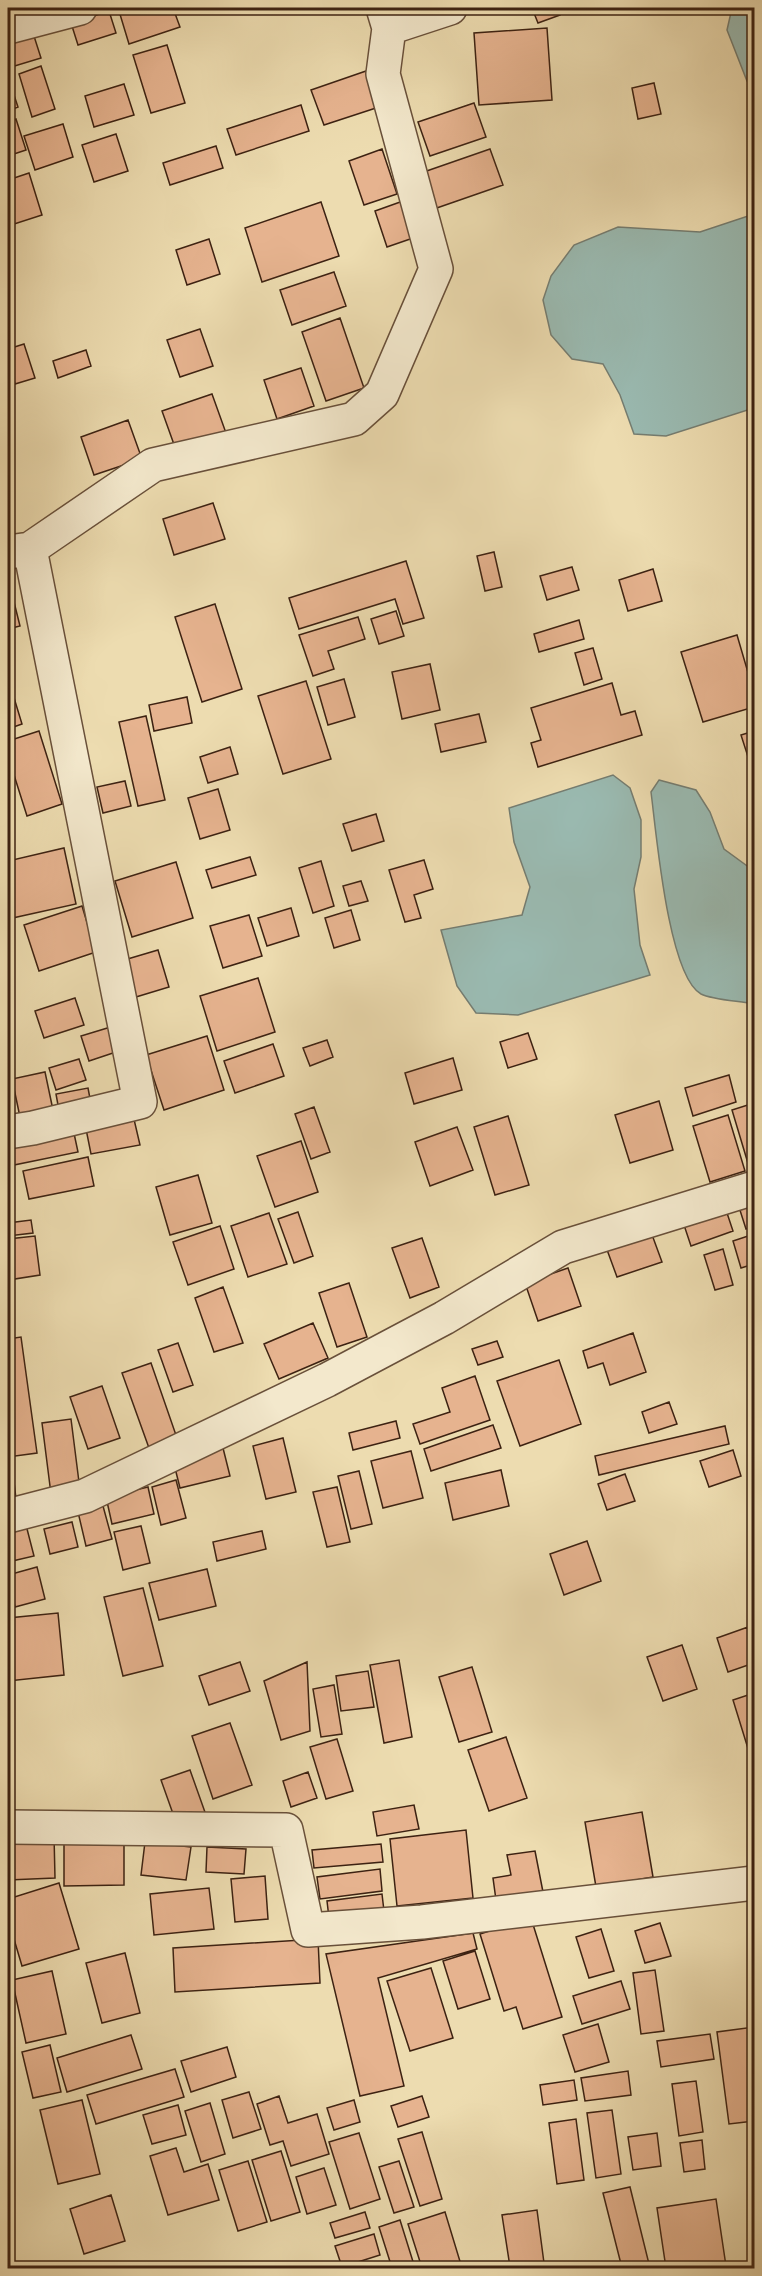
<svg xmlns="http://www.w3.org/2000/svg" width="762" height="2276" font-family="'IM FELL DW Pica',serif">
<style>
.water{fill:#9abab1;stroke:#757d71;stroke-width:1.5}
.building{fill:#e6b38f;stroke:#3d2212;stroke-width:1.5}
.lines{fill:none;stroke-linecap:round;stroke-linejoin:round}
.minor-casing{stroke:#69503a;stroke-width:36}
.minor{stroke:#f3e8cc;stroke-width:33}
</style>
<rect width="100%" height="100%" fill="#eddcb0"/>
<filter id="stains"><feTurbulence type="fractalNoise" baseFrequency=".00333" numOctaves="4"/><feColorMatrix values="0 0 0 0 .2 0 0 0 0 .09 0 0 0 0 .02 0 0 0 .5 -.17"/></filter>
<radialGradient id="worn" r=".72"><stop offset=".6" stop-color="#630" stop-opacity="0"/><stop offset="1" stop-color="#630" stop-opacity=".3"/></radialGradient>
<path class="water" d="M 732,8 L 754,8 L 754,88 L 747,81 L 727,30 Z
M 754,214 L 754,408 L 666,436 L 634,434 L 620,395 L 603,364 L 572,359 L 551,335 L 543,300 L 551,276 L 574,245 L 618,227 L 700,232 Z
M 613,775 L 630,788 L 641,820 L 641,857 L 634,889 L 640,945 L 650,975 L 518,1015 L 476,1013 L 457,986 L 441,930 L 522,915 L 530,887 L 514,842 L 509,808 Z
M 659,780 L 696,790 L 710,812 L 724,849 L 750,868 L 754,867 L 754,1004 C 740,1001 713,1000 701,994 C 668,976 656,830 651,792 Z"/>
<path class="building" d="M 128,8 L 173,8 L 180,27 L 129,44 L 119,11 Z
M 532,8 L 557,8 L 560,15 L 538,23 Z
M 109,11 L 116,33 L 78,45 L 71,23 Z
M 547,28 L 552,100 L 479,105 L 474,33 Z
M 33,33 L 41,58 L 8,68 L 8,41 Z
M 167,45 L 185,103 L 151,113 L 133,55 Z
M 41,66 L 55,109 L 32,117 L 19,74 Z
M 366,71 L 379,107 L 324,125 L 311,90 Z
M 654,83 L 661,114 L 638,119 L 632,88 Z
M 124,84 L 134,115 L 94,127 L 85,96 Z
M 11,86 L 18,107 L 8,111 L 8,87 Z
M 474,103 L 486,137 L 430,156 L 418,122 Z
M 301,105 L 309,131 L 236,155 L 227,129 Z
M 16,119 L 26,150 L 8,156 L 8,122 Z
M 63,124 L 73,157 L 35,170 L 24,136 Z
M 116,134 L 128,171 L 94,182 L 82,145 Z
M 216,146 L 223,168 L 170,185 L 163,163 Z
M 382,149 L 397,194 L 364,205 L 349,161 Z
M 490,149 L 503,185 L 431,210 L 418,174 Z
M 29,173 L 42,215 L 8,226 L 8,180 Z
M 403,201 L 416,237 L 387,247 L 375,211 Z
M 321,202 L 339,256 L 262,282 L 245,228 Z
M 209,239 L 220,274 L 187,285 L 176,250 Z
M 334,272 L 346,306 L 292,325 L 280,290 Z
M 340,318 L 364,388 L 326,401 L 302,332 Z
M 200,329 L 213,366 L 180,377 L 167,340 Z
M 24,344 L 35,378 L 15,384 L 8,360 L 8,349 Z
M 86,350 L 91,366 L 58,378 L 53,361 Z
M 301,368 L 314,406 L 277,419 L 264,380 Z
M 212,394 L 226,433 L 176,450 L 162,411 Z
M 128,420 L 142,459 L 94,475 L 81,437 Z
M 213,503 L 225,539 L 174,555 L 163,519 Z
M 494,552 L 502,587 L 485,591 L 477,556 Z
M 406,561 L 424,618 L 403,624 L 395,599 L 299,629 L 289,598 Z
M 572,567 L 579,590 L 547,600 L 540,576 Z
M 653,569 L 662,601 L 628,611 L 619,580 Z
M 8,578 L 20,626 L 8,629 Z
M 215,604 L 242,689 L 202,702 L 175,617 Z
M 396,611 L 404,636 L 379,644 L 371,619 Z
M 358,617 L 365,639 L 328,651 L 334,669 L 313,676 L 299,635 Z
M 579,620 L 584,639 L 539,652 L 534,634 Z
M 737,635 L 754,693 L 754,707 L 703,722 L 681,652 Z
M 593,648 L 602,679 L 584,685 L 575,653 Z
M 430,664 L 440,710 L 402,719 L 392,672 Z
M 8,678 L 22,724 L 8,729 Z
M 344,679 L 355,717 L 328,725 L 317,687 Z
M 306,681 L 331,759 L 283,774 L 258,696 Z
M 612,683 L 621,715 L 635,711 L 642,735 L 538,767 L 531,743 L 541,740 L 531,708 Z
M 187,697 L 192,723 L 154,731 L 149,705 Z
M 479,714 L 486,742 L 441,752 L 435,724 Z
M 146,716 L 165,800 L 138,806 L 119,722 Z
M 39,731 L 62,804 L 27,816 L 8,756 L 8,741 Z
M 754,731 L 754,759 L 749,760 L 741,735 Z
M 230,747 L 238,774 L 208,783 L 200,757 Z
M 125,781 L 131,806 L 103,813 L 97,787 Z
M 218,789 L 230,830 L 200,839 L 188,798 Z
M 376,814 L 384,841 L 352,851 L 343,824 Z
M 64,848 L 76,904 L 8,919 L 8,861 Z
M 250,857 L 256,875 L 212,888 L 206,870 Z
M 424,860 L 433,889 L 414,895 L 421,918 L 405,922 L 389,870 Z
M 321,861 L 334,906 L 313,913 L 299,868 Z
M 176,862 L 193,918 L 132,937 L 115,881 Z
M 361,881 L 368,901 L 349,906 L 343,886 Z
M 82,906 L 96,952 L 39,971 L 24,925 Z
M 291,908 L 299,936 L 267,946 L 258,918 Z
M 351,910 L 360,940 L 334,948 L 325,918 Z
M 249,915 L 262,956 L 223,968 L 210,926 Z
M 158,950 L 169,987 L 126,1000 L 114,963 Z
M 258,978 L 275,1032 L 217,1051 L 200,996 Z
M 75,998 L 84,1025 L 44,1038 L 35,1011 Z
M 114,1026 L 122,1050 L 89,1061 L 81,1036 Z
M 528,1033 L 537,1059 L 508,1068 L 500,1042 Z
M 207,1036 L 224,1090 L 164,1110 L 146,1055 Z
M 327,1040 L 333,1057 L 310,1066 L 303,1048 Z
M 273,1044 L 284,1076 L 235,1093 L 224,1061 Z
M 453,1058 L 462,1090 L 414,1104 L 405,1073 Z
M 79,1059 L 86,1080 L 56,1090 L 49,1068 Z
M 45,1072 L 53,1110 L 20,1117 L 12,1079 Z
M 729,1075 L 736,1102 L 693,1116 L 685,1088 Z
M 88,1088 L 92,1109 L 60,1116 L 56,1094 Z
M 659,1101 L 673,1150 L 630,1163 L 615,1115 Z
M 754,1103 L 754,1169 L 750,1170 L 732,1110 Z
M 314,1107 L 330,1152 L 311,1159 L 295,1114 Z
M 133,1115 L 140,1145 L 91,1154 L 85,1124 Z
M 728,1115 L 745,1171 L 710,1182 L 693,1126 Z
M 508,1116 L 529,1185 L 495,1195 L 474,1127 Z
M 72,1124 L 78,1152 L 9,1166 L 8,1138 Z
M 457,1127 L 473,1170 L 430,1186 L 415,1142 Z
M 301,1141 L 318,1192 L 275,1207 L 257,1156 Z
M 88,1157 L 94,1186 L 29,1199 L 23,1171 Z
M 198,1175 L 212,1223 L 170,1235 L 156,1187 Z
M 754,1198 L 754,1226 L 746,1229 L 738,1204 Z
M 724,1204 L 733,1231 L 691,1246 L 682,1219 Z
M 298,1212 L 313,1256 L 294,1263 L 278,1219 Z
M 269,1213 L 287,1264 L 248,1277 L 231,1226 Z
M 31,1220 L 33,1233 L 8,1236 L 8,1223 Z
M 220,1226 L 234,1269 L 188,1285 L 173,1242 Z
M 651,1232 L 662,1262 L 617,1277 L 606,1247 Z
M 754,1234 L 754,1264 L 741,1268 L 733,1241 Z
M 35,1236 L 40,1275 L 8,1280 L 8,1239 Z
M 422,1238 L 439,1287 L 410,1298 L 392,1248 Z
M 723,1249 L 733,1285 L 715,1290 L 704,1255 Z
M 568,1268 L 581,1306 L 538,1321 L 525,1283 Z
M 349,1283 L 367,1337 L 337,1347 L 319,1293 Z
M 223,1287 L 243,1343 L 214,1352 L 195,1298 Z
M 313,1323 L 328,1358 L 279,1379 L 264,1344 Z
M 633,1333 L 646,1372 L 610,1385 L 603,1363 L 588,1368 L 583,1351 Z
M 21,1337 L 37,1453 L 8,1457 L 8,1339 Z
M 497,1341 L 503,1357 L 478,1365 L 472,1349 Z
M 178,1343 L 193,1385 L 173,1392 L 158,1350 Z
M 559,1360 L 581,1424 L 520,1446 L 497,1381 Z
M 151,1363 L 177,1438 L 149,1448 L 122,1373 Z
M 475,1376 L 490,1420 L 420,1444 L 413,1424 L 450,1412 L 442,1388 Z
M 102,1386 L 120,1438 L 88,1449 L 70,1397 Z
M 669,1402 L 677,1424 L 649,1433 L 642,1412 Z
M 71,1419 L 80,1490 L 51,1494 L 42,1423 Z
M 396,1421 L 400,1438 L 353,1450 L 349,1433 Z
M 493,1425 L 501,1448 L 431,1471 L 424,1449 Z
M 725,1426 L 729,1444 L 599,1475 L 595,1456 Z
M 283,1438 L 296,1492 L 266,1499 L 253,1446 Z
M 223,1448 L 230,1476 L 180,1488 L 173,1460 Z
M 733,1450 L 741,1476 L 709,1487 L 700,1461 Z
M 411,1451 L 423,1498 L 383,1508 L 371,1461 Z
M 501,1470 L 509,1506 L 453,1520 L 445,1483 Z
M 359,1471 L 372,1524 L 351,1529 L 338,1476 Z
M 8,1474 L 13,1474 L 17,1507 L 8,1509 Z
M 625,1474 L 635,1501 L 607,1510 L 598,1484 Z
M 176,1480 L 186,1518 L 161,1525 L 152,1487 Z
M 148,1487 L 154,1514 L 112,1524 L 106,1497 Z
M 337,1487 L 350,1542 L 327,1547 L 313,1492 Z
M 103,1506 L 112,1539 L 86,1546 L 78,1512 Z
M 72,1522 L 78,1547 L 50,1554 L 44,1529 Z
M 26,1525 L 34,1556 L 8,1562 L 8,1529 Z
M 141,1526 L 150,1563 L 123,1570 L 114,1532 Z
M 262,1531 L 266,1549 L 217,1561 L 213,1542 Z
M 587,1541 L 601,1581 L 564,1595 L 550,1554 Z
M 37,1567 L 45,1599 L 15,1607 L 8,1575 Z
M 207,1569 L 216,1606 L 159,1620 L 149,1583 Z
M 143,1588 L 163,1666 L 123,1676 L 104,1597 Z
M 58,1613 L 64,1675 L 8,1681 L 8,1618 Z
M 748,1627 L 754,1647 L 754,1663 L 728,1672 L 717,1638 Z
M 682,1645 L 697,1689 L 663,1701 L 647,1657 Z
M 399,1660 L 412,1737 L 384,1743 L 370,1665 Z
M 240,1662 L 250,1691 L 209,1705 L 199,1676 Z
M 307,1662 L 310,1731 L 281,1740 L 264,1681 Z
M 472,1667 L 492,1732 L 459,1742 L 439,1677 Z
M 368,1671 L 374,1707 L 341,1711 L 336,1676 Z
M 334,1685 L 342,1734 L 321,1737 L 313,1689 Z
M 754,1693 L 754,1768 L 733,1700 Z
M 230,1723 L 252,1785 L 213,1799 L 192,1736 Z
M 506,1737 L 527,1798 L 489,1811 L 468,1750 Z
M 337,1739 L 353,1791 L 326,1799 L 310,1747 Z
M 190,1770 L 206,1815 L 177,1825 L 161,1780 Z
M 308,1772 L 317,1798 L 291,1807 L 283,1781 Z
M 414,1805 L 419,1829 L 377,1836 L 373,1812 Z
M 642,1812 L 653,1877 L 596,1887 L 585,1822 Z
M 466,1830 L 473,1898 L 397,1906 L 390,1839 Z
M 54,1835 L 55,1878 L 8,1880 L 8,1837 Z
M 64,1841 L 124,1841 L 124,1885 L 64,1886 Z
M 145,1842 L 191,1847 L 186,1880 L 141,1875 Z
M 381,1844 L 383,1862 L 314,1868 L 312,1850 Z
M 207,1847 L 246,1849 L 244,1874 L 206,1872 Z
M 535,1851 L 543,1892 L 496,1900 L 493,1878 L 511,1875 L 507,1855 Z
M 380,1869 L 382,1891 L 320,1899 L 317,1877 Z
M 265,1876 L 268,1919 L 235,1922 L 231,1879 Z
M 59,1883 L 79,1949 L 22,1966 L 8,1919 L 8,1899 Z
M 209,1888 L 214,1929 L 154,1935 L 150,1894 Z
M 382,1894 L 384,1911 L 329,1918 L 327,1901 Z
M 531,1918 L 562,2017 L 523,2029 L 516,2007 L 504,2011 L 480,1934 Z
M 660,1923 L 671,1956 L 645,1963 L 635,1931 Z
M 601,1929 L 614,1971 L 589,1978 L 576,1937 Z
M 473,1933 L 477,1949 L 378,1978 L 404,2086 L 360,2096 L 326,1954 Z
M 318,1939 L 320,1983 L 175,1992 L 173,1948 Z
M 475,1951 L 490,1999 L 458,2009 L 443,1961 Z
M 125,1953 L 140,2013 L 102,2023 L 86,1963 Z
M 431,1968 L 453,2038 L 410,2051 L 387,1981 Z
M 655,1970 L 664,2031 L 641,2034 L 633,1973 Z
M 52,1971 L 66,2034 L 26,2043 L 12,1980 Z
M 621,1981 L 630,2009 L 582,2024 L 573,1996 Z
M 598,2024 L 609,2062 L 575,2072 L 563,2035 Z
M 754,2027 L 754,2121 L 729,2124 L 717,2032 Z
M 710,2034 L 714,2059 L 661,2067 L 657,2041 Z
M 131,2035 L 142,2069 L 67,2092 L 57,2058 Z
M 50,2045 L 61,2092 L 33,2098 L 22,2052 Z
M 227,2047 L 236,2077 L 191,2092 L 181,2061 Z
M 175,2069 L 184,2097 L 96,2124 L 87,2095 Z
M 628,2071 L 631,2095 L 585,2101 L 581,2078 Z
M 574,2080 L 577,2100 L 543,2105 L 540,2085 Z
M 696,2081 L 703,2132 L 679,2136 L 672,2084 Z
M 249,2092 L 261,2129 L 233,2138 L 222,2100 Z
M 279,2096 L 288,2123 L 317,2114 L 329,2154 L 291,2166 L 283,2141 L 270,2145 L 257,2104 Z
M 422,2096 L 429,2117 L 398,2127 L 391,2106 Z
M 82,2100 L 100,2174 L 58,2184 L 40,2110 Z
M 354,2100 L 360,2122 L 334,2130 L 327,2108 Z
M 210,2103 L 225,2154 L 201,2162 L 185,2111 Z
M 178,2105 L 186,2135 L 152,2144 L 143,2115 Z
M 612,2110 L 621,2174 L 596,2178 L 587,2113 Z
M 576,2119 L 584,2180 L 557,2184 L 549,2123 Z
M 422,2132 L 442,2199 L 420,2206 L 398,2139 Z
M 359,2133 L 380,2199 L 350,2209 L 329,2142 Z
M 657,2133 L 661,2166 L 633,2170 L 628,2137 Z
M 702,2140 L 705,2169 L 684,2172 L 680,2143 Z
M 176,2148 L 184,2172 L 208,2164 L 219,2200 L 168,2215 L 150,2156 Z
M 281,2151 L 300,2212 L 271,2221 L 252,2160 Z
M 248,2161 L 267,2222 L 238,2231 L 219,2170 Z
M 399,2161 L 414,2207 L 394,2213 L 379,2167 Z
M 324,2168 L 336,2205 L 307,2214 L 296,2177 Z
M 630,2187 L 650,2268 L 622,2268 L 603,2193 Z
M 111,2195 L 125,2241 L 84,2254 L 70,2209 Z
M 716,2199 L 726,2266 L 666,2268 L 657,2208 Z
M 537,2210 L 544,2263 L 510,2267 L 502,2215 Z
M 365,2212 L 370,2228 L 335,2238 L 330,2223 Z
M 445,2212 L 462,2268 L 422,2268 L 408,2224 Z
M 400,2220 L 415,2268 L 392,2268 L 379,2227 Z
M 374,2234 L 380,2255 L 342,2267 L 335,2246 Z"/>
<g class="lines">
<g class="minor-casing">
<path id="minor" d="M 383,8 L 389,28 L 450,8
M 8,27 L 80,8
M 8,552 L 30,549 L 153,465 L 354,419 L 382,394 L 436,269 L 383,74 L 389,28
M 8,1132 L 33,1128 L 140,1102 L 30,549
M 8,1516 L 85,1496 L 327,1380 L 444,1318 L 563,1247 L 754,1188
M 8,1827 L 286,1830 L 308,1930 L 422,1922 L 754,1883"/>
</g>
<use href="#minor" class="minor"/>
</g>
<rect width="762" height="2276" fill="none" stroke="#eddcb0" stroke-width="30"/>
<rect x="9" y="9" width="744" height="2258" fill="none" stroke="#3d2212" stroke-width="3"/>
<rect x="15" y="15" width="732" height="2246" fill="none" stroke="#3d2212" stroke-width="1.5"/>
<rect width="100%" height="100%" filter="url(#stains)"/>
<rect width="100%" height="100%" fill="url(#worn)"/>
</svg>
